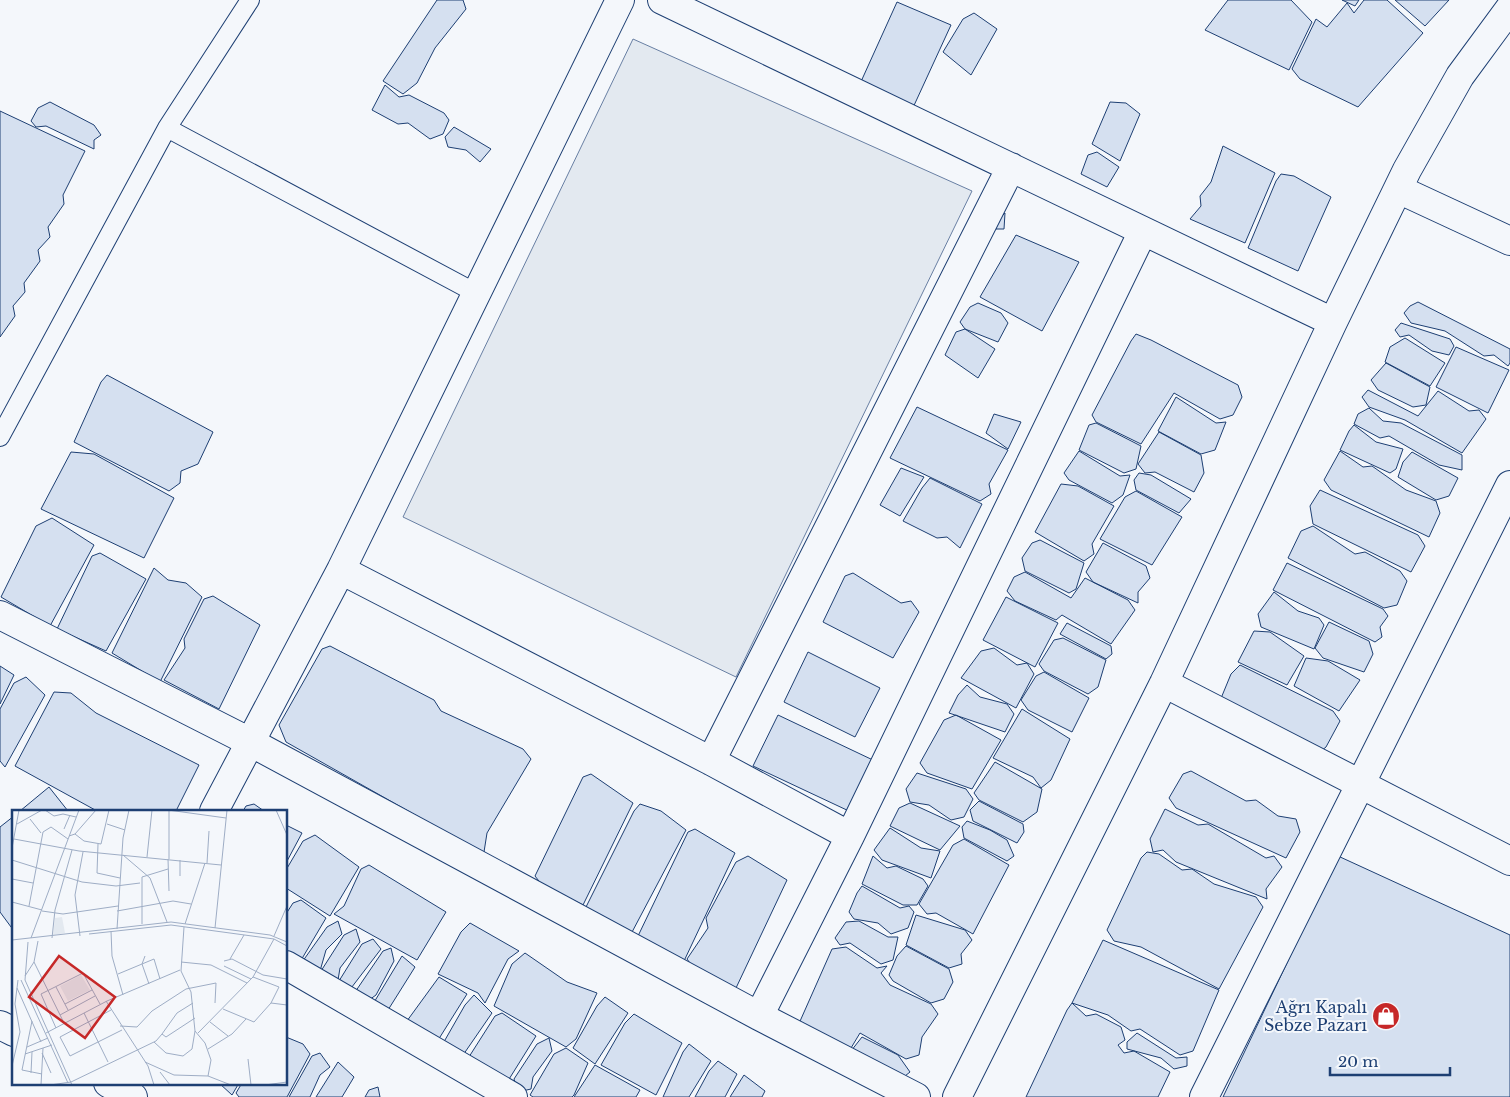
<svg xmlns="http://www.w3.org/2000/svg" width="1510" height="1097" font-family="'Libre Baskerville',serif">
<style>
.green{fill:#e3e9f0;stroke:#687fa3}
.building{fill:#d5e0f0;stroke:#1d3f73}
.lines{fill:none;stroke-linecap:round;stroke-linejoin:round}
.lane-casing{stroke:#1d3f73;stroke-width:20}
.street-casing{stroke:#1d3f73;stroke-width:30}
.secondary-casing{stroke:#1d3f73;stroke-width:30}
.lane{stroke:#f4f7fb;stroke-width:18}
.street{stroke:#f4f7fb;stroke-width:28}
.secondary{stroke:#f4f7fb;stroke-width:28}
.labels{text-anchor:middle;stroke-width:4;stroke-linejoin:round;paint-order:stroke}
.poi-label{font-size:16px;fill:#1d3f73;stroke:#f4f7fb;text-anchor:end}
.inset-road{fill:none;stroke:#9eadc5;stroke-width:1}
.view{fill:#c62828;fill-opacity:0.15;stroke:#c62828;stroke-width:2.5}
.inset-edge{fill:none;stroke:#1d3f73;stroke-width:2.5}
</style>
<rect width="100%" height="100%" fill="#f4f7fb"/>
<path class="green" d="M 633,39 L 972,191 L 736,677 L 403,517 Z"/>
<path class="building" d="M 437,0 L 463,0 L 466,9 L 435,48 L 417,83 L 403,94 L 383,81 Z
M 1228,0 L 1291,0 L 1312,22 L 1289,70 L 1205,30 Z
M 1342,0 L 1359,0 L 1355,6 Z
M 1364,0 L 1387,0 L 1423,33 L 1358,107 L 1300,79 L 1292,69 L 1316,19 L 1327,27 L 1347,3 L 1354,13 Z
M 1395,0 L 1449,0 L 1425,26 Z
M 897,2 L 951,25 L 911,112 L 859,86 Z
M 974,13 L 997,29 L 971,75 L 943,52 L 963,19 Z
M 385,85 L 399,97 L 409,95 L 444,113 L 449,120 L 443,134 L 430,139 L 408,123 L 398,124 L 372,110 Z
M 50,102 L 94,125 L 101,135 L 94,140 L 94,149 L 46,126 L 36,127 L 31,121 L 38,108 Z
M 1110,102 L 1126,103 L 1140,114 L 1120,161 L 1092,144 Z
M 0,111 L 85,151 L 63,195 L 64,204 L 48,227 L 50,237 L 38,250 L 40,261 L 24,283 L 25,292 L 13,306 L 15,316 L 0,337 Z
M 454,127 L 491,149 L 480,162 L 466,150 L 448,147 L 445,137 Z
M 1223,146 L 1275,173 L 1245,243 L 1190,219 L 1201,206 L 1200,196 L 1211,182 Z
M 1097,152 L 1119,167 L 1107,187 L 1081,174 L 1088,155 Z
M 1281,174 L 1294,176 L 1331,197 L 1298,271 L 1248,248 L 1276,181 Z
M 1005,213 L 1004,229 L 996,229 L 996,222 Z
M 1016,235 L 1079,262 L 1042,331 L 980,297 Z
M 1418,302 L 1510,349 L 1510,363 L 1508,366 L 1494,355 L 1484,356 L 1445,331 L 1411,323 L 1404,313 L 1410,306 Z
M 978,303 L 1001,313 L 1008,323 L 998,342 L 965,329 L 960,322 L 970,307 Z
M 1401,323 L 1450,339 L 1454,346 L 1449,355 L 1432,351 L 1409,335 L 1400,337 L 1395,330 Z
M 965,329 L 995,349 L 978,378 L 945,355 L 956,332 Z
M 1136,334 L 1151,340 L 1238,385 L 1242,397 L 1233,415 L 1220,419 L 1174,393 L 1141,444 L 1096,422 L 1092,415 L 1131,341 Z
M 1405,338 L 1445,363 L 1430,386 L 1385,362 L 1390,347 Z
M 1456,347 L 1509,370 L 1488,413 L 1436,387 Z
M 1386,363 L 1430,387 L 1426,405 L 1413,407 L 1378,390 L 1371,380 Z
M 107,375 L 213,432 L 198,464 L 181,471 L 180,483 L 169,491 L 74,442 L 101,382 Z
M 1368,390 L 1418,416 L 1438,391 L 1469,411 L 1479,410 L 1486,419 L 1462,453 L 1405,420 L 1369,407 L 1362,397 Z
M 1176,397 L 1216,423 L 1226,422 L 1215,450 L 1201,454 L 1158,431 Z
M 917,407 L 1008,450 L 989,484 L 991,494 L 980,501 L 890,458 Z
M 1369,408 L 1383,421 L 1401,423 L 1462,455 L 1462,470 L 1439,465 L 1389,436 L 1380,438 L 1354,424 L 1358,414 Z
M 994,414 L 1021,422 L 1008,449 L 986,433 Z
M 1096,423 L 1141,446 L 1136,469 L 1124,473 L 1079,450 L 1089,425 Z
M 1354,425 L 1376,442 L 1403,449 L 1396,469 L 1390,473 L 1340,450 L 1349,431 Z
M 1159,432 L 1201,455 L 1204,473 L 1194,492 L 1155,472 L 1145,473 L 1138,464 Z
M 1079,451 L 1120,476 L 1130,475 L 1123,495 L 1112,503 L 1069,480 L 1064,473 Z
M 1340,451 L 1363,467 L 1372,466 L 1406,490 L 1436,501 L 1440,513 L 1429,537 L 1331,490 L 1324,480 Z
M 71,452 L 94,454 L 174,498 L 144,558 L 41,509 Z
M 1412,452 L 1458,478 L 1449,496 L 1436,500 L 1398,477 L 1403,462 Z
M 901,468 L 924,477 L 900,516 L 880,505 Z
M 1139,473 L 1151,475 L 1191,499 L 1179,513 L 1136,490 L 1134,480 Z
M 930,478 L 982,504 L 960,548 L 947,537 L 937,538 L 903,521 L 922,488 Z
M 1061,484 L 1078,486 L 1114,506 L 1092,544 L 1094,554 L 1084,561 L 1035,532 Z
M 1320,490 L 1418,535 L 1425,546 L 1411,572 L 1313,524 L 1310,506 Z
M 1136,491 L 1182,517 L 1152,565 L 1100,539 L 1125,497 Z
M 52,518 L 94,545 L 50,626 L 1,597 L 36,526 Z
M 1313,526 L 1355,554 L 1365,552 L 1400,571 L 1407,581 L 1397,605 L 1384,608 L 1288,558 L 1301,531 Z
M 1040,540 L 1084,563 L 1076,589 L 1069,593 L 1025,571 L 1022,558 L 1032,543 Z
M 1103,543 L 1146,566 L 1150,578 L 1138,592 L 1138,603 L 1093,582 L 1086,572 Z
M 100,553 L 146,579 L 106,651 L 57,629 L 92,556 Z
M 1287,563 L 1383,609 L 1388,616 L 1380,627 L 1382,637 L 1375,642 L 1273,590 Z
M 154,568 L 168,580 L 186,583 L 202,597 L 160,682 L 112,653 Z
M 1025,572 L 1071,598 L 1085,578 L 1128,600 L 1135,610 L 1111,644 L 1062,615 L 1056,620 L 1015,601 L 1007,591 L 1014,577 Z
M 853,573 L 901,603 L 911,601 L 919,612 L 893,658 L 823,622 L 845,576 Z
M 1274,592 L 1298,611 L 1319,618 L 1324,625 L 1314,649 L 1261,627 L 1258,614 Z
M 213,596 L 260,625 L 219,709 L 164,680 L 185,648 L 184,639 L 204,599 Z
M 1006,597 L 1058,623 L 1035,667 L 983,640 Z
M 1329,622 L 1369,641 L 1373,654 L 1364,672 L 1323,658 L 1315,648 Z
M 1067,623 L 1111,646 L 1112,654 L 1106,659 L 1060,634 Z
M 1254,631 L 1270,632 L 1304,656 L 1287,685 L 1238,662 Z
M 1063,638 L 1106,660 L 1098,687 L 1088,694 L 1044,671 L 1039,664 L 1054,640 Z
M 330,646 L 434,700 L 441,711 L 523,749 L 531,759 L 487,833 L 484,852 L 477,857 L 424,820 L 286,742 L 279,725 L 322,649 Z
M 994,648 L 1017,665 L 1027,663 L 1034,674 L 1016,708 L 961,678 L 981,651 Z
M 808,652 L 880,688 L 855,737 L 784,702 Z
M 1306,658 L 1328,661 L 1360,680 L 1339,711 L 1294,686 Z
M 1240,665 L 1333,711 L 1340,721 L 1326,747 L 1316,755 L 1217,708 L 1231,674 Z
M 0,666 L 14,675 L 0,704 Z
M 1044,672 L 1089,698 L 1072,732 L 1028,710 L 1021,700 L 1036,676 Z
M 26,677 L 45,695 L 5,767 L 0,761 L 0,709 L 14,683 Z
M 967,685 L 980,697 L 1007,704 L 1014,714 L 1005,732 L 949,713 L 958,695 Z
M 54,692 L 71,693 L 96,713 L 199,765 L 176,811 L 97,811 L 15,766 Z
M 1022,709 L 1070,739 L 1051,780 L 1041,788 L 1033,777 L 993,758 Z
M 778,715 L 875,761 L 851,812 L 753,766 Z
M 956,715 L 1001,740 L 972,789 L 927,773 L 920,763 L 944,720 Z
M 995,762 L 1042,789 L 1037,812 L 1023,822 L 979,800 L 974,793 Z
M 1191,771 L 1246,801 L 1256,800 L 1278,816 L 1296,819 L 1300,832 L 1286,858 L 1176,808 L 1169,798 L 1183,774 Z
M 917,773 L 966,789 L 973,799 L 964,817 L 951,820 L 929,805 L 910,802 L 906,789 Z
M 591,774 L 633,803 L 583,905 L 542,885 L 535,876 L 583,777 Z
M 49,787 L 68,811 L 20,811 Z
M 979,801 L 1023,824 L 1024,832 L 1017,843 L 973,821 L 970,810 Z
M 910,803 L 960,826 L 940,850 L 890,826 L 899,808 Z
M 254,804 L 264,811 L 243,811 L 246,806 Z
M 640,804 L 661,811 L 686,830 L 631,934 L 585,909 L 634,811 Z
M 1165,809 L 1198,825 L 1208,824 L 1266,858 L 1274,856 L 1282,867 L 1266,889 L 1267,899 L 1176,862 L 1163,850 L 1153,852 L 1150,839 Z
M 14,816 L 14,931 L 0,912 L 0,827 Z
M 967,821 L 990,830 L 1007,840 L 1014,856 L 1007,861 L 964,838 L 962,827 Z
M 286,825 L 302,833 L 286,863 Z
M 890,828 L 921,848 L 940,851 L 931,878 L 882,860 L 874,850 Z
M 695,829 L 735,853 L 684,961 L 638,936 L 688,832 Z
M 315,835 L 359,867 L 330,916 L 286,888 L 286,870 L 303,841 Z
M 964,839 L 1009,865 L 973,934 L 936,913 L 927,914 L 919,904 L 953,845 Z
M 1147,852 L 1159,854 L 1182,870 L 1192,869 L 1214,884 L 1256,897 L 1263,907 L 1219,989 L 1141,947 L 1114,941 L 1107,930 L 1141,858 Z
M 748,856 L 787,880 L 736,988 L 695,970 L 687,959 L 708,928 L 706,918 L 736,862 Z
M 873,856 L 887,868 L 896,866 L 923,879 L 928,886 L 917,905 L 903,905 L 862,884 Z
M 1338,856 L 1510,935 L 1510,1097 L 1223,1097 Z
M 369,865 L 446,912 L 417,960 L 334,914 L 344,906 L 361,869 Z
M 862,886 L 900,908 L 909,906 L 914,912 L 908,928 L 891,934 L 878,923 L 854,919 L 849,912 L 857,893 Z
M 301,900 L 326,918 L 297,967 L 286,960 L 286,914 L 293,903 Z
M 916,915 L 965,930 L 972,940 L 961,954 L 962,964 L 949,968 L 906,945 Z
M 338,921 L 342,934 L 326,950 L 320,971 L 300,965 L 327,927 Z
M 859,921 L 888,937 L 898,937 L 893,960 L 881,964 L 850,943 L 840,945 L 835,938 L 846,922 Z
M 470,923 L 519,951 L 508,959 L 485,1003 L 478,993 L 438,974 L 461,932 Z
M 356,929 L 360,942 L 340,968 L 338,980 L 321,971 L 344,935 Z
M 373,939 L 381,949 L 345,996 L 334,989 L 362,944 Z
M 1103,940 L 1219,990 L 1193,1051 L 1180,1055 L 1140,1029 L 1131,1031 L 1108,1015 L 1072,1003 Z
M 906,946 L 949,969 L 953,982 L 944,999 L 931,1003 L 893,981 L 889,975 L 897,956 Z
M 846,947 L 877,968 L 887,966 L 881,973 L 890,985 L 931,1004 L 938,1014 L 922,1037 L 919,1055 L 906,1059 L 860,1033 L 848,1053 L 797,1028 L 832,949 Z
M 391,948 L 394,961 L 376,995 L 362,1005 L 351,998 L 383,951 Z
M 525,953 L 567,982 L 597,993 L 576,1039 L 566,1047 L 494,1006 L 512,964 Z
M 402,956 L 415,967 L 383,1018 L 373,1004 Z
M 439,977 L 467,994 L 435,1045 L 404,1025 Z
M 474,995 L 492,1013 L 461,1058 L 441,1047 L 465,1005 Z
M 605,997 L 628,1013 L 595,1064 L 573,1048 L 597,1006 Z
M 1072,1003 L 1086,1016 L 1096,1014 L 1121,1027 L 1125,1040 L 1118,1045 L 1124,1053 L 1134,1051 L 1170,1072 L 1158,1097 L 1026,1097 L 1067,1010 Z
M 502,1013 L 536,1036 L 506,1084 L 467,1060 L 495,1016 Z
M 634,1014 L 682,1043 L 656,1095 L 601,1065 L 625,1023 Z
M 1137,1033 L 1176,1058 L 1187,1057 L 1187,1066 L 1174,1069 L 1161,1058 L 1127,1049 L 1127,1042 Z
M 286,1037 L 303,1044 L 310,1054 L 287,1097 L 239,1097 L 236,1093 L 242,1083 L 286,1083 Z
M 862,1037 L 898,1055 L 910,1072 L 900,1080 L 851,1051 Z
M 549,1038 L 552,1051 L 533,1077 L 531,1089 L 518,1092 L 514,1079 L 537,1044 Z
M 689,1044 L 711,1061 L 689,1097 L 663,1097 L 683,1052 Z
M 566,1048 L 588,1063 L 574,1095 L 572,1097 L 533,1097 L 530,1095 L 554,1054 Z
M 320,1053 L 330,1067 L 320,1075 L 310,1097 L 289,1097 L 312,1056 Z
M 718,1061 L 737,1074 L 725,1097 L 695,1097 L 709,1071 Z
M 338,1062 L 354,1077 L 342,1097 L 316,1097 Z
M 595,1065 L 640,1090 L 636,1097 L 574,1097 Z
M 744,1075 L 765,1091 L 762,1097 L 730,1097 Z
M 219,1083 L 239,1083 L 232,1095 Z
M 378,1087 L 380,1097 L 365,1097 L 369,1090 Z"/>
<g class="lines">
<g class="lane-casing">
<path id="lane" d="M 167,128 L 476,293
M 0,437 L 167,128 L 250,0"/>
</g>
<g class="street-casing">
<path id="street" d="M 662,0 L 1333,322
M 1398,189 L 1510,241
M 341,570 L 711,761 L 850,836
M 0,615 L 250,742 L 759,1016 L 916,1097
M 1164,683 L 1510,861
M 711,761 L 1011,167
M 214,811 L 341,570 L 620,0
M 286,965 L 513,1097
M 759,1016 L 850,836 L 1143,231
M 957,1097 L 1164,683 L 1333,322 L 1407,170 L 1460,76 L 1510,8
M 1204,1097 L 1510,485"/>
</g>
<g class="secondary-casing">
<path id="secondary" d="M 0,1025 L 14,1032
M 108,1083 L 133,1097"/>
</g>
<use href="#lane" class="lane"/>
<use href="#street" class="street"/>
<use href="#secondary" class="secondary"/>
</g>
<defs>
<g id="shop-disc" transform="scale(1.4375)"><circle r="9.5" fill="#c62828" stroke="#f4f7fb"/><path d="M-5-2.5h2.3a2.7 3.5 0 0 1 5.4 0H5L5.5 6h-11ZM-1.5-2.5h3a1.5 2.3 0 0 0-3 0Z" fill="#fff"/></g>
</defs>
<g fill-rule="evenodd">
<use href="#shop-disc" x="1386" y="1016"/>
</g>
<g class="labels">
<g class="poi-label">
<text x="1367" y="1013">Ağrı Kapalı<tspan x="1367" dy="18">Sebze Pazarı</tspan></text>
</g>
</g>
<g transform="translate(12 810)">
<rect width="275" height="275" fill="#f4f7fb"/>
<path d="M 50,107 L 53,123 L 41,125 L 43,108 ZM 69,165 L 78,180 L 56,191 L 48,176 Z" fill="#e3e9f0"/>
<path class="inset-road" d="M 33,0 L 42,6 L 51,4 L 64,7M 156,0 L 214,8M 264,0 L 275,25M 18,9 L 29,23M 5,14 L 30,0M 95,14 L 113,20M 52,19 L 58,5M 63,24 L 72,31 L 89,34 L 97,0M 57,26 L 63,24 L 84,0M 2,29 L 67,41 L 209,55M 86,34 L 85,63 L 108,68M 0,38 L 7,0M 111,45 L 138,68 L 155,112M 135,47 L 140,0M 156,49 L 157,81M 157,49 L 157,0M 0,50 L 70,72 L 104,76 L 128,73M 195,53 L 197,21M 168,66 L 168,50M 0,69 L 21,73M 0,92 L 30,100M 17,96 L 31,22 L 39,17 L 56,29M 30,101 L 51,104 L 106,96M 105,101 L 161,91 L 179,94M 130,114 L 130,67 L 156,59M 173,114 L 193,53M 172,117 L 169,161 L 179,182 L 183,221 L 193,233 L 199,250 L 196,266M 203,118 L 215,0M 105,119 L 111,28 L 117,0M 99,121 L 100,146 L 111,185M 77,124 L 159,115 L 262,129 L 275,136M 68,126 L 63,85 L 71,42M 262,126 L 275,96M 19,128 L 67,0M 40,128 L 43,100 L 60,40M 0,130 L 159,112 L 258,125 L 275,132M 16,132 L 13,170 L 60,275M 133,146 L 130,154 L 137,174M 218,149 L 232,125M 212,151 L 220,149 L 251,165 L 275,169M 22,152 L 52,213M 169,152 L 199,155 L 235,173M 212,156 L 239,169M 106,164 L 142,149 L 148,169M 13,166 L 22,152 L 26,131M 9,170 L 56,273M 44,177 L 56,200M 5,178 L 29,232M 94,191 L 136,256 L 142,275M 259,193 L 275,195M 53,194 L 80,180M 211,199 L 242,212 L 259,193 L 267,177 L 241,167M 99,200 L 48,227 L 58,246 L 110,220M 72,203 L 96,252M 48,205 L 83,186M 20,211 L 10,260 L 30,264M 198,212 L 216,226M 108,216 L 125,217 L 140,201 L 174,179 L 204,173 L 203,193M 44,218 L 29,184 L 71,163 L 88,194M 34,223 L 95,191 L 168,160M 186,223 L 241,167 L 262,129M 150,224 L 165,203 L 181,193M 142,232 L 154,243 L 171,246 L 180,239 L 183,221M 15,237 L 36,228M 196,239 L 220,224 L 234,209M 30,243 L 39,263M 13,244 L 40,235M 236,249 L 239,275M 133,252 L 162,265 L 196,266 L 219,275M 0,256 L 8,222 L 3,194 L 6,170M 148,262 L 158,275M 19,263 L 20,242M 29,275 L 31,238M 38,275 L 59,272 L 144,231 L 150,224 L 154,227 L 183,208M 253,275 L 275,272"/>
<path class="view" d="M 47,146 L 103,187 L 73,228 L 17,187 Z"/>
<rect width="275" height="275" class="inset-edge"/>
</g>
<path d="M1330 1067v8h120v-8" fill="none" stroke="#1d3f73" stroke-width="2.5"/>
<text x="1338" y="1067" font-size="15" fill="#1d3f73" stroke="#f4f7fb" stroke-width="4" paint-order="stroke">20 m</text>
</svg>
